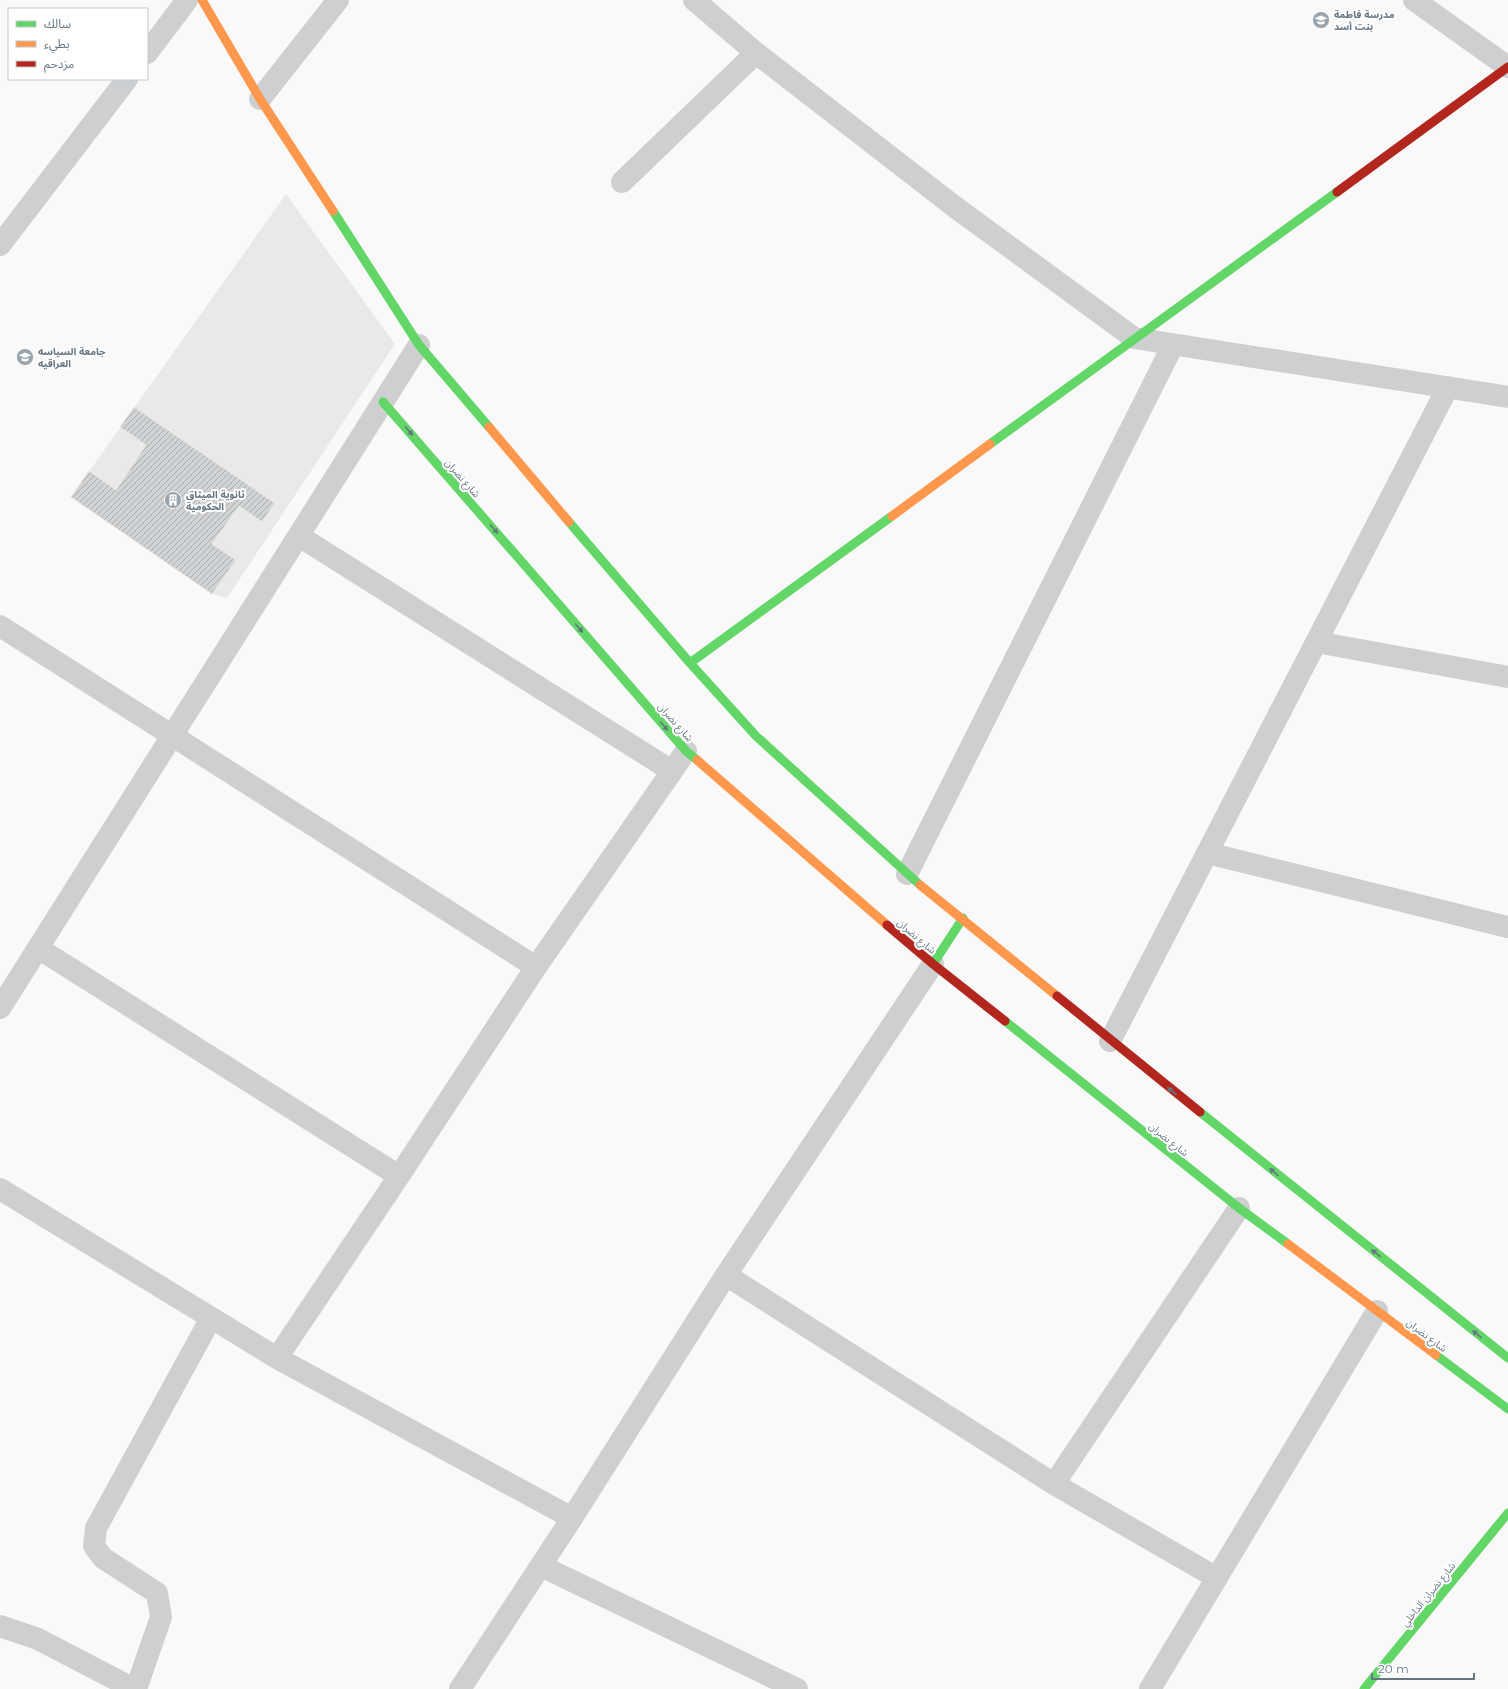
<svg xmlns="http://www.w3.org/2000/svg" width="1508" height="1689" font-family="Montserrat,'Noto Sans Arabic',sans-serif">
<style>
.built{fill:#e8e9e9}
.building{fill:url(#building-hatch);stroke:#e8e8e8}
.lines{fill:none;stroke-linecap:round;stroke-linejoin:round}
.street{stroke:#cecfd0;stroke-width:22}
.fast{stroke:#63d668;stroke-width:9}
.slow{stroke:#ff974d;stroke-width:9}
.jam{stroke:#b3261e;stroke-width:9}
.oneway{fill:#657683}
.labels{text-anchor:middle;stroke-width:4;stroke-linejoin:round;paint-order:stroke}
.poi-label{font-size:10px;font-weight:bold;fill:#657683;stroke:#fff;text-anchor:start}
.street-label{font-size:10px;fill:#657683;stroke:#fff}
</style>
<defs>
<pattern id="building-hatch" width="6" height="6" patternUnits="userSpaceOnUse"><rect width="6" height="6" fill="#d0d2d3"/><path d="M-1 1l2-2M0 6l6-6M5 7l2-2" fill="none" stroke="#acafb1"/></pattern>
</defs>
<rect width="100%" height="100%" fill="#f9f9f9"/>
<path class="built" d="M 286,194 L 395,344 L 227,598 L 212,594 L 71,497 Z"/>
<path class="building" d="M 134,407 L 275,503 L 262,522 L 239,506 L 212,544 L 236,560 L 212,594 L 71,497 L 89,471 L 116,490 L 146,445 L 120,427 Z"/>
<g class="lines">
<path class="street" d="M 694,0 L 756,53 L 955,207 L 1134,338 L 1508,397
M 1414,0 L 1508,67
M 147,53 L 187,0
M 260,99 L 338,0
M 622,182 L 756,53
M 0,245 L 127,79
M 299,536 L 672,771
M 0,626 L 536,967
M 1316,642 L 1508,677
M 1207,853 L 1508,927
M 907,874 L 1173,345
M 38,948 L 399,1176
M 0,1008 L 419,345
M 1110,1041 L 1448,387
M 0,1189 L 277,1358 L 572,1518
M 726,1275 L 1054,1484 L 1217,1578
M 277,1358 L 399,1176 L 536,967 L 686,751
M 1054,1484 L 1239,1208
M 541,1566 L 797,1689
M 0,1626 L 38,1639 L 134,1689
M 136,1689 L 161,1617 L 157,1593 L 103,1558 L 94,1546 L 96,1528 L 211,1318
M 460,1689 L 572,1518 L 726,1275 L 933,964
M 1150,1689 L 1377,1311"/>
<path class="fast" d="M 333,211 L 419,345 L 489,427
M 383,402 L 686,751 L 697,760
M 990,444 L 1337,192
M 569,522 L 690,663 L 756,736 L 920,885
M 690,663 L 892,516
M 933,964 L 963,918
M 1005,1021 L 1239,1208 L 1288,1244
M 1200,1112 L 1508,1358
M 1436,1355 L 1508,1409
M 1364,1689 L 1508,1513"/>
<path class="slow" d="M 202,0 L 260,99 L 333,211
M 489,427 L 569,522
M 892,516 L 990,444
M 697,760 L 887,925
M 920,885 L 1057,996
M 1288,1244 L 1436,1355"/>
<path class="jam" d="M 1337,192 L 1508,67
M 887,925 L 933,964 L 1005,1021
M 1057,996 L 1200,1112"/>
</g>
<defs><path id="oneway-solid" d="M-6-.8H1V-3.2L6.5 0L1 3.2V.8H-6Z"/></defs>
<g class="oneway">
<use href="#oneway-solid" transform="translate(409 431) rotate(49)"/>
<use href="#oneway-solid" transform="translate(494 529) rotate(49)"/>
<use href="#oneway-solid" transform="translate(579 628) rotate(49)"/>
<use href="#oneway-solid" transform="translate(664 726) rotate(49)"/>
<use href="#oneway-solid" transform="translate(1172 1091) rotate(-141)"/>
<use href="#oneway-solid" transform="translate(1274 1172) rotate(-141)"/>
<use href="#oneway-solid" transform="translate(1376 1253) rotate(-141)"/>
<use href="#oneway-solid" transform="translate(1477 1334) rotate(-141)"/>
</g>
<defs>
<g id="school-disc" transform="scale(0.9)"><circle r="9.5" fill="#99a4ac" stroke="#fff"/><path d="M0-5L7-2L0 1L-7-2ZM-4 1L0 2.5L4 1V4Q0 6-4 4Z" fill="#fff"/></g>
<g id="building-disc" transform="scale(0.9)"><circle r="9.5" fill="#99a4ac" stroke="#fff"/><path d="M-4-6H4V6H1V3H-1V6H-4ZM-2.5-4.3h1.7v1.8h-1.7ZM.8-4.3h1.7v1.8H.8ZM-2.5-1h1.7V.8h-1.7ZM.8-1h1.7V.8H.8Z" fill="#fff"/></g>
</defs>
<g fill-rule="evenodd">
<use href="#school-disc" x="1321" y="20"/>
<use href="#school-disc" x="25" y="357"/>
<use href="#building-disc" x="173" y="500"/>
</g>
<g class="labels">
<g class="poi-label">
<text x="1334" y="18">مدرسة فاطمة<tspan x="1334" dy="12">بنت أسد</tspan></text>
<text x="38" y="355">جامعة السياسه<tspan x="38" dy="12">العراقيه</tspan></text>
<text x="186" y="498">ثانوية الميثاق<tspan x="186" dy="12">الحكومية</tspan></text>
</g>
<g class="street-label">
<text transform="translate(463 478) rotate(49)" y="4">شارع نضران</text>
<text transform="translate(676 722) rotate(49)" y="4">شارع نضران</text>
<text transform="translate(917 936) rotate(41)" y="4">شارع نضران</text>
<text transform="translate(1169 1139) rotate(39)" y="4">شارع نضران</text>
<text transform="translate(1427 1335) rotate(37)" y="4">شارع نضران</text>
<text transform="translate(1428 1594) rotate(-51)" y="4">شارع نضران الداخلي</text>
</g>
</g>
<rect x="8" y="8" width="140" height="72" fill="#ffffff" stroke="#c1c8cd"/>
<rect x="16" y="21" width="20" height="6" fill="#63d668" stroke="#c1c8cd"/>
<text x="44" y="28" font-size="12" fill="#657683">سالك</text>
<rect x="16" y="41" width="20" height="6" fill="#ff974d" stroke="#c1c8cd"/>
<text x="44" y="48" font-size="12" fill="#657683">بطيء</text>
<rect x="16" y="61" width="20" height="6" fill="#b3261e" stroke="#c1c8cd"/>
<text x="44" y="68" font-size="12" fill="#657683">مزدحم</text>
<path d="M1372 1673v6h102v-6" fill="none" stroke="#657683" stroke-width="2"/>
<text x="1378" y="1673" font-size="12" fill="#657683" stroke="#ffffff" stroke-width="3" paint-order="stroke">20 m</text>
</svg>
